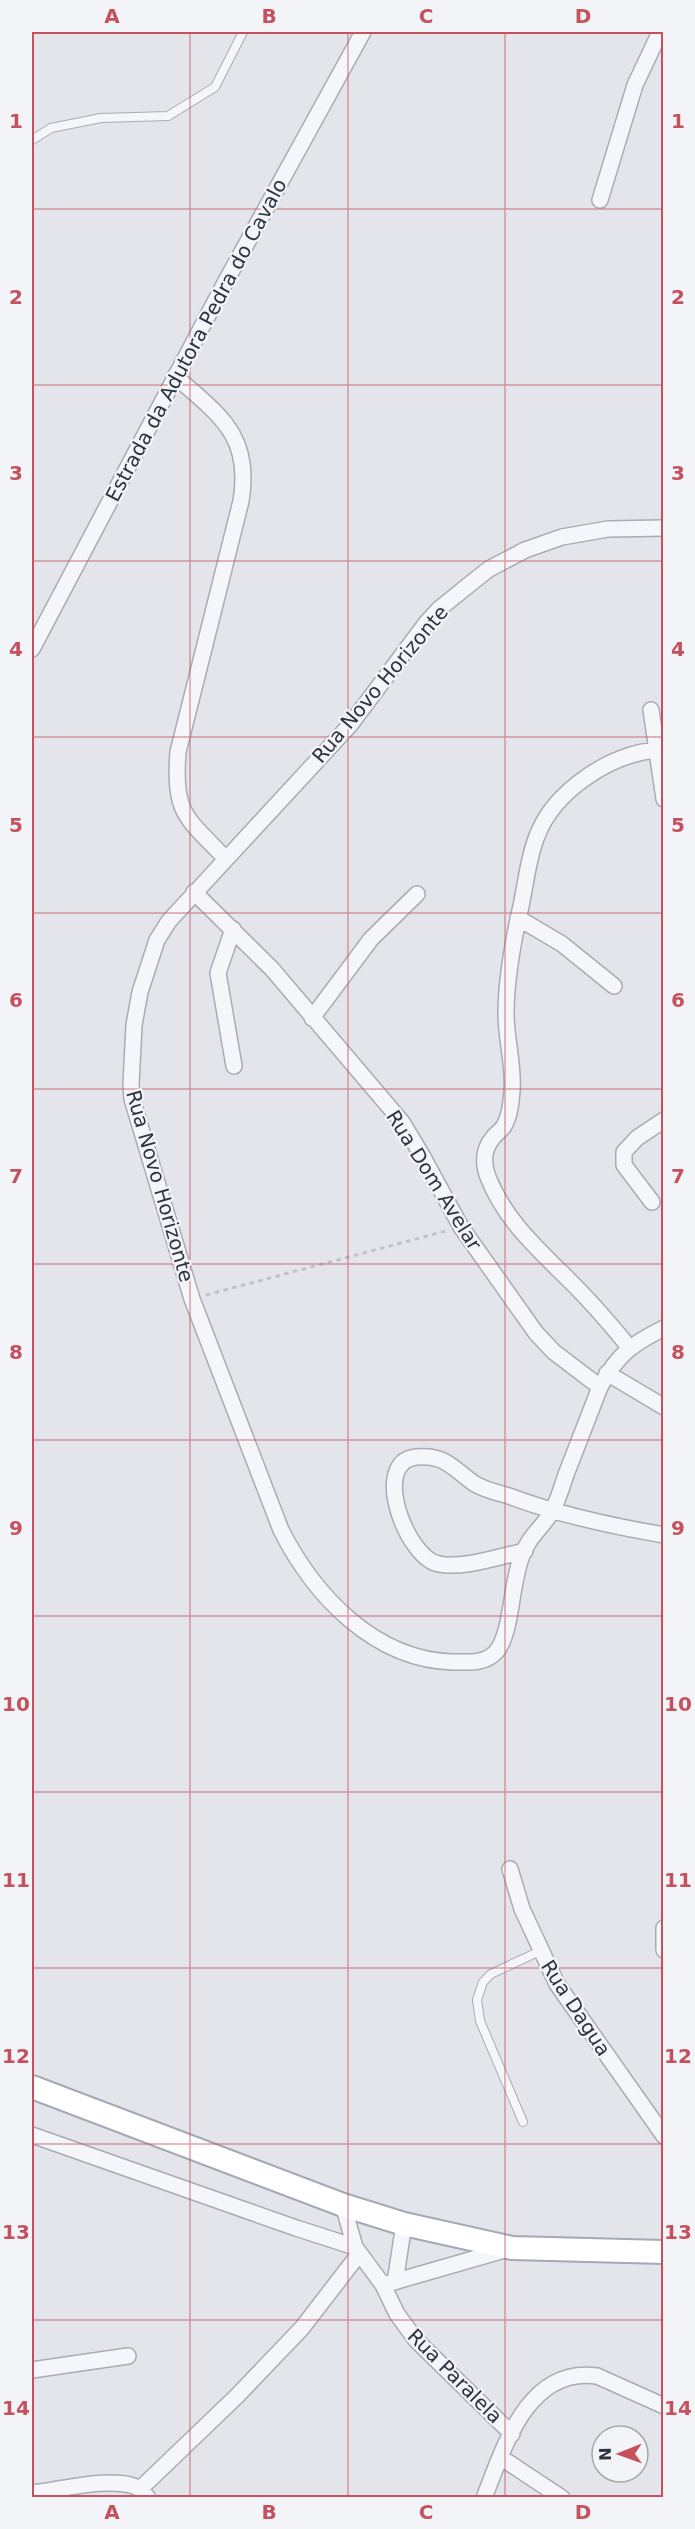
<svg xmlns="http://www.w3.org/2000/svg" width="695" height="2529" font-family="'DejaVu Sans',sans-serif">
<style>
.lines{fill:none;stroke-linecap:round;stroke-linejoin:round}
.service-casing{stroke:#a8acb4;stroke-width:10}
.minor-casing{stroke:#a8acb4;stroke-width:18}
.primary-casing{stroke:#a3a9b5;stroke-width:26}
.path{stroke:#c1c3c9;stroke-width:3;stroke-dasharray:4.5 4.5;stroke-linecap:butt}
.service{stroke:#f5f6f9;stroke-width:8}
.minor{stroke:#f5f6f9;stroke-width:15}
.primary{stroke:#fff;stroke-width:22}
.grid{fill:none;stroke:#c6515e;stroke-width:1.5;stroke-opacity:0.55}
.labels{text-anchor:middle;stroke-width:4.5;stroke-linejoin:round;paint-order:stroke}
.street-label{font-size:20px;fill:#2c3341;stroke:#f3f4f7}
.neatline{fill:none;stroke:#c6515e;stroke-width:2}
.grid-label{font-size:20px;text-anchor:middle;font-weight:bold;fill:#c6515e}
</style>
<rect width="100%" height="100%" fill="#e3e5ea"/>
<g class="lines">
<g class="service-casing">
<path id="service" d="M 32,140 L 51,128 L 101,118 L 168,116 L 215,87 L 243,32
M 523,2122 L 480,2021 L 477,2000 L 483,1982 L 491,1974 L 540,1951"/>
</g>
<g class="minor-casing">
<path id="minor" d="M 600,200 L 635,85 L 660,32
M 175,376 C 219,415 252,435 241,501 L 178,752 C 173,814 186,817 226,859
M 664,528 L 608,529 L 562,537 L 525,550 L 489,569 L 475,580 L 439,609 L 427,622 L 350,725 L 169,921 L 157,940 L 140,992 L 134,1025 L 131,1084 L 132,1099 L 192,1299 L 281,1530 C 314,1595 374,1660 453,1662 C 468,1662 485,1664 496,1652 C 510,1636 511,1595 517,1573 C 519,1562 524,1549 530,1540 C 537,1530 547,1521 552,1511 C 559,1499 562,1485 567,1472 C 578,1444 589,1415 600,1387 C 617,1355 632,1344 664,1328
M 32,649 L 226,281 L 363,32
M 651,710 L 664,799
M 194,892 L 272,969 L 402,1122 L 423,1157 L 461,1227 L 536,1333 L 554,1352 L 600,1387
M 518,918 L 562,944 L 614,986
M 233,929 L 218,973 L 234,1066
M 312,1018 L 371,939 L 417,894
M 652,1202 L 624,1165 L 624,1152 L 637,1138 L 664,1120
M 629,1347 C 611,1325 592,1303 572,1283 C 540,1251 505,1221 488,1177 C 483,1164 483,1150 492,1139 C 495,1134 501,1131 504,1126 C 510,1115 511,1103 512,1091 C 514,1064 506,1040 506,1014 C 506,979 513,941 521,906 C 526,883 528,858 537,836 C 554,791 610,754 657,750
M 607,1373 L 664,1407
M 525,1551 C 501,1556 463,1569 439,1564 C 407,1559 370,1462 416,1457 C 446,1454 453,1469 475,1484 C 485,1490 499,1493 509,1496 C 559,1515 611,1526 664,1535
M 510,1869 L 522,1909 L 557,1984 L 664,2136
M 664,1928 L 664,1950
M 32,2135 L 296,2228 L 355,2247
M 343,2205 L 355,2247 L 383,2285 L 508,2249
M 395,2282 L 404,2224
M 383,2285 L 397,2314 L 416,2340 L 512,2434
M 32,2370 L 128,2356
M 500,2457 L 562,2498
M 140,2489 L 237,2396 L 302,2328 L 359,2254
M 32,2493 C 60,2490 107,2477 134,2486 C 140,2488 144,2493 148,2498
M 484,2498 C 504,2447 528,2366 597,2376 L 664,2406"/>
</g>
<g class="primary-casing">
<path id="primary" d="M 32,2087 L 343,2205 L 404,2224 L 512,2248 L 664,2252"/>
</g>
<path class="path" d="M 206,1295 L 446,1231"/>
<use href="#service" class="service"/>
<use href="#minor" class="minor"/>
<use href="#primary" class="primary"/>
</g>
<path class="grid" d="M 190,32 L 190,2498M 348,32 L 348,2498M 505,32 L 505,2498M 32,209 L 664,209M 32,385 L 664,385M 32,561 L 664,561M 32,737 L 664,737M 32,913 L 664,913M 32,1089 L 664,1089M 32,1264 L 664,1264M 32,1440 L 664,1440M 32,1616 L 664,1616M 32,1792 L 664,1792M 32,1968 L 664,1968M 32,2144 L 664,2144M 32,2320 L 664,2320"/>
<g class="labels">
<g class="street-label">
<text transform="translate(196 340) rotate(-62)" y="7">Estrada da Adutora Pedra do Cavalo</text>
<text transform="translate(380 684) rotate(-50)" y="7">Rua Novo Horizonte</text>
<text transform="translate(434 1180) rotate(58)" y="7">Rua Dom Avelar</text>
<text transform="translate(160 1186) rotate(74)" y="7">Rua Novo Horizonte</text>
<text transform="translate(576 2008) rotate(57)" y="7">Rua Dagua</text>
<text transform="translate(455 2376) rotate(45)" y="7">Rua Paralela</text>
</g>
</g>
<rect width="695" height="2529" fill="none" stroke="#f3f4f7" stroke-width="66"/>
<g transform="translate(620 2454) rotate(269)"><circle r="28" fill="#f3f4f7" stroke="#a3a7ae" stroke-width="1.5"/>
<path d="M0-4.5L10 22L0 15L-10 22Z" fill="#c6515e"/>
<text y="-9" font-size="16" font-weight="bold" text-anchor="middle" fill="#2c3341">N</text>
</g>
<rect x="33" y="33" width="629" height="2463" class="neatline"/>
<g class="grid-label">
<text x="112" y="23">A</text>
<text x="269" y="23">B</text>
<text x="426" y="23">C</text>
<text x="583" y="23">D</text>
<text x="16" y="128">1</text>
<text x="678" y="128">1</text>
<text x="16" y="304">2</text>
<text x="678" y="304">2</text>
<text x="16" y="480">3</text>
<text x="678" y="480">3</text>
<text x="16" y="656">4</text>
<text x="678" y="656">4</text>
<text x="16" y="832">5</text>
<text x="678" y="832">5</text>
<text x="16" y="1007">6</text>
<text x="678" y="1007">6</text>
<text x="16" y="1183">7</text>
<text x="678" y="1183">7</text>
<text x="16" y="1359">8</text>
<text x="678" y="1359">8</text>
<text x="16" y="1535">9</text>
<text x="678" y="1535">9</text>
<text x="16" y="1711">10</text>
<text x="678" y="1711">10</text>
<text x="16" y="1887">11</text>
<text x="678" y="1887">11</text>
<text x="16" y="2063">12</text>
<text x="678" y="2063">12</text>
<text x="16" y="2239">13</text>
<text x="678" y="2239">13</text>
<text x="16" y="2415">14</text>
<text x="678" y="2415">14</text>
<text x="112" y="2519">A</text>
<text x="269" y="2519">B</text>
<text x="426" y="2519">C</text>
<text x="583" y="2519">D</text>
</g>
</svg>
